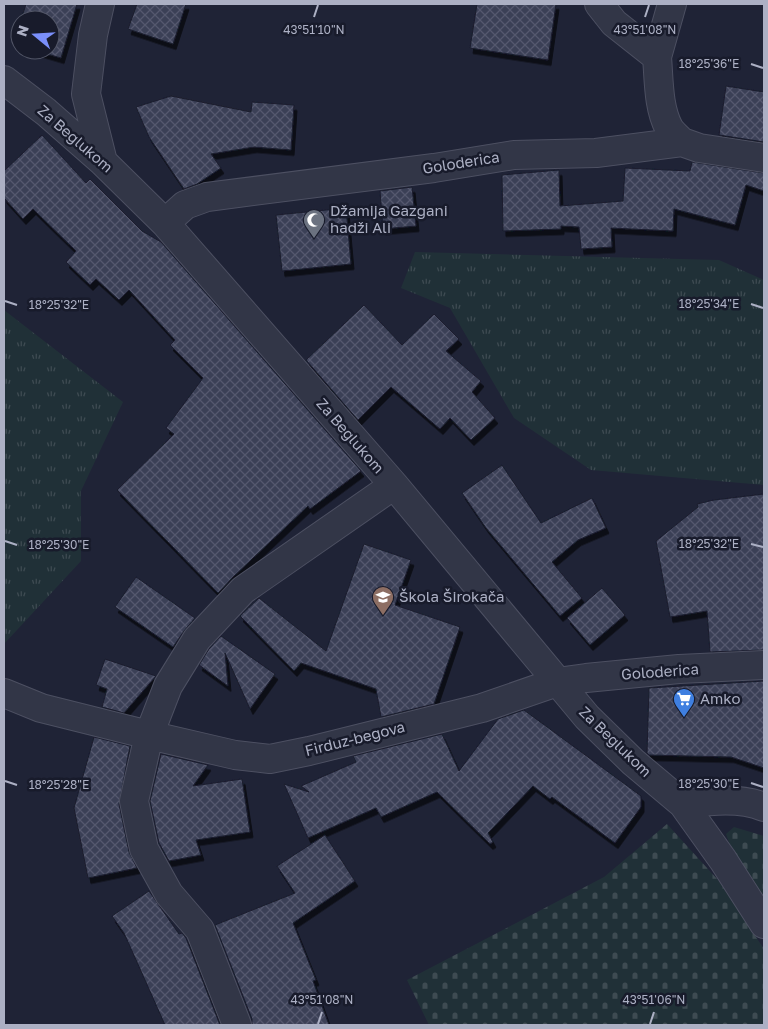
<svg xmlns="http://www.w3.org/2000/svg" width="768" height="1029" font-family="'Golos Text',sans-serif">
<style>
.grass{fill:url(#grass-tufts)}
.cemetery{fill:url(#cemetery-stones)}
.building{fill:url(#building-cross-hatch);stroke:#1a1d2d;filter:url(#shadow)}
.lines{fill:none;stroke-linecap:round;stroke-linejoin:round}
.minor-casing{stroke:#4d5062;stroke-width:30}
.minor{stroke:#323647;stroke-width:28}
.ticks{fill:none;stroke:#acb0c4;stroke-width:2}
.labels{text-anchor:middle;stroke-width:5;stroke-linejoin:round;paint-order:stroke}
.street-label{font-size:15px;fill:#acb0c4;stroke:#181b2b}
.poi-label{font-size:15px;fill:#acb0c4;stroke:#181b2b;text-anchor:start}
.ticks-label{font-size:12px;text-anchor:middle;fill:#acb0c4;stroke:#181b2b;stroke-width:5;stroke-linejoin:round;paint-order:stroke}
</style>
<defs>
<pattern id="grass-tufts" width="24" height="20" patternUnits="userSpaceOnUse" patternTransform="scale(1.25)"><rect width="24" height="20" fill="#203037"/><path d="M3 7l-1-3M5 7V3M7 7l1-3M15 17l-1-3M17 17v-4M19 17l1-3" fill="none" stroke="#3e4b52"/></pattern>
<pattern id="cemetery-stones" width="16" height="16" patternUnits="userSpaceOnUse" patternTransform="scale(1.25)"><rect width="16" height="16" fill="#203037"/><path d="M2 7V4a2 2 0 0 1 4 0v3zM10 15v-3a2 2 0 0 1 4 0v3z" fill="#3e4b52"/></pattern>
<pattern id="building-cross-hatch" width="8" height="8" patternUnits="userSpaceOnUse" patternTransform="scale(1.25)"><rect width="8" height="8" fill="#3a4057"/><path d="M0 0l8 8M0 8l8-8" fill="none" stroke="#54596e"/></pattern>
<filter id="shadow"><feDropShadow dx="3" dy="5.5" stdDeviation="0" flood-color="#0009"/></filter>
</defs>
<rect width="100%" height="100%" fill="#1f2336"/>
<path class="grass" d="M 415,252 L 719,260 L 764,280 L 764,485 L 591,470 L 514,418 L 450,308 L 401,288 Z
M 4,310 L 123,402 L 81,491 L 81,561 L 4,644 Z"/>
<path class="cemetery" d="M 667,824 L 718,880 L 764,949 L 764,1025 L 429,1025 L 407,980 L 604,877 Z
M 734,827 L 764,836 L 764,899 L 732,851 L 726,834 Z"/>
<path class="building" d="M 26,4 L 77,4 L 61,58 L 34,50 L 50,50 L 50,20 L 21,20 Z
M 137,4 L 186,4 L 173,44 L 128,29 Z
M 477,4 L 556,4 L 548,60 L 470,48 Z
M 726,86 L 764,92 L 764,142 L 719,135 Z
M 171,96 L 251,112 L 252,102 L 294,105 L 291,150 L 254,147 L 211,154 L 221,168 L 197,184 L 184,189 L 149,137 L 136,107 Z
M 42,135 L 86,183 L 90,179 L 142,231 L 161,242 L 361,471 L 310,509 L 308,506 L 233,577 L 218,593 L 117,490 L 174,434 L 166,428 L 203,378 L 170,345 L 175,340 L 129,290 L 119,300 L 96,279 L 90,285 L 66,262 L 76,251 L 33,209 L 23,219 L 4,198 L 4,171 Z
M 692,162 L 764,173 L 764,191 L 746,185 L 735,225 L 674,209 L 673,231 L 611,228 L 612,247 L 581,249 L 579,227 L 561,226 L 561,229 L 503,231 L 502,175 L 559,170 L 560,206 L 623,201 L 625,168 L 690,171 Z
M 412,187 L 416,226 L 383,229 L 380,191 Z
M 346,208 L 351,264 L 282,271 L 276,215 Z
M 364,305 L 402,345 L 434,314 L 459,339 L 446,351 L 481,381 L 472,392 L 495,418 L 471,440 L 450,418 L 440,429 L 391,387 L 358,420 L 306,360 Z
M 502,465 L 541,523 L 592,498 L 606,528 L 578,540 L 552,562 L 582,598 L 560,616 L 486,528 L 462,493 Z
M 764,494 L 764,650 L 710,652 L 707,611 L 670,617 L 656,541 L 698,507 L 697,504 L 714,500 Z
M 364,544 L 411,560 L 395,605 L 460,627 L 434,704 L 381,717 L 376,689 L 301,663 L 294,671 L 240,616 L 259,598 L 326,651 Z
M 136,577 L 195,618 L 184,631 L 173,647 L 115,607 Z
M 602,588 L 625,615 L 590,645 L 567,618 Z
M 221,636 L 275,674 L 250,709 L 225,653 L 228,686 L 199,665 L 209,649 Z
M 105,659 L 156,676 L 124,713 L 102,707 L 107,689 L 96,685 Z
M 764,681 L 764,768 L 731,757 L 649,755 L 647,753 L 649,688 Z
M 524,710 L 641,796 L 641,807 L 615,843 L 552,797 L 550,799 L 533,786 L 488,833 L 493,842 L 490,844 L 437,792 L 381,817 L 376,808 L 308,838 L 284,784 L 309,792 L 301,786 L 356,762 L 353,756 L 442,734 L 459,771 L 498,719 Z
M 94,737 L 130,746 L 119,804 L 129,852 L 137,868 L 88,878 L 74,808 Z
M 161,754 L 208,765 L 193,786 L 242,779 L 250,832 L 196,840 L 201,855 L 169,861 L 159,843 L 150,801 Z
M 325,835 L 355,881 L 293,923 L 316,980 L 313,981 L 329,1025 L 252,1025 L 252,1019 L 215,925 L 295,893 L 277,866 Z
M 149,891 L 179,934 L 182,933 L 186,938 L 220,1025 L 165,1025 L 124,933 L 112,916 Z"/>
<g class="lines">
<g class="minor-casing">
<path id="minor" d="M 100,4 L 93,35 L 86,94 L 103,162
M 599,4 L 614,23 L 657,57 C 659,80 658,107 669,128 C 672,133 678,138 682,142
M 657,57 L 672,4
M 4,80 L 46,112 L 103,162 L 165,223 L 394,485 L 587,717 L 633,762 L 683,804 L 723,860 L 764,924
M 165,223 L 185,205 L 207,197 L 434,168 L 514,155 L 596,153 L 682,142 L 699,148 L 764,158
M 4,693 L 41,708 L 149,735 L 235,755 L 270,759 L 309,751 L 482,708 L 557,682 L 586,678 L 679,669 L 764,665
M 683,804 C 709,801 739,797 764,807
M 237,1025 L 200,930 L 169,894 L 144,849 L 134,801 L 149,735 L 168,686 L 197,639 L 243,590 L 394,485"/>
</g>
<use href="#minor" class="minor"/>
</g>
<path class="ticks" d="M 314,17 L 318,5M 645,17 L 649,5M 751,64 L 763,68M 5,301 L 17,305M 751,304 L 763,308M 5,541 L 17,545M 751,544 L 763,547M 5,781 L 17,785M 751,783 L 763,787M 318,1024 L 322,1012M 650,1024 L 654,1012"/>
<defs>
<g id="mosque-pin" transform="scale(1.125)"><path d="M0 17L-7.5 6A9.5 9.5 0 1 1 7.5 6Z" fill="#6b7280" stroke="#181b2b"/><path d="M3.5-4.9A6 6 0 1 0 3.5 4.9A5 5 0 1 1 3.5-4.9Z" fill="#fff"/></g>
<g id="school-pin" transform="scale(1.125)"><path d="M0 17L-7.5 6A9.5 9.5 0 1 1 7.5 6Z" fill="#8d6e63" stroke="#181b2b"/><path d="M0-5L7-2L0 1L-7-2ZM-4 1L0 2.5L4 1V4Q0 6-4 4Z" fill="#fff"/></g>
<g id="supermarket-pin" transform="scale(1.125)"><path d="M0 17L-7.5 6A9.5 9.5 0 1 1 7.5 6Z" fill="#3f7fe0" stroke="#181b2b"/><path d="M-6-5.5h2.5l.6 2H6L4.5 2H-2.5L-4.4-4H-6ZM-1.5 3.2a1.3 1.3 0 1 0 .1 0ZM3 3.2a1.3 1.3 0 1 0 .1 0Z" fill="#fff"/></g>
</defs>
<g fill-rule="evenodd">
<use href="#mosque-pin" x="314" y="220"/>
<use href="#school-pin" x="383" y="597"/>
<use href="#supermarket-pin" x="684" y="699"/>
</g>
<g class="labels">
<g class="street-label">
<text transform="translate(75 139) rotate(41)" y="5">Za Beglukom</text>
<text transform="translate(461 163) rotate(-9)" y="5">Goloderica</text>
<text transform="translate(350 436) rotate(49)" y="5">Za Beglukom</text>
<text transform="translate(660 672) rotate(-4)" y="5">Goloderica</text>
<text transform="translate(355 739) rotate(-14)" y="5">Firduz-begova</text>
<text transform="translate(615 742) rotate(44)" y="5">Za Beglukom</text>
</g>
<g class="poi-label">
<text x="330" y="216">Džamija Gazgani<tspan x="330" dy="17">hadži Ali</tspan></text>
<text x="399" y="602">Škola Širokača</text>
<text x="700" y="704">Amko</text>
</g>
</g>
<g class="ticks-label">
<text x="314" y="34">43°51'10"N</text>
<text x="645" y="34">43°51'08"N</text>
<text x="709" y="68">18°25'36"E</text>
<text x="709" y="308">18°25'34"E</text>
<text x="59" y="309">18°25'32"E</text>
<text x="709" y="548">18°25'32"E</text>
<text x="59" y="549">18°25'30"E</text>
<text x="709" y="788">18°25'30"E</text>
<text x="59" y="789">18°25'28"E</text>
<text x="322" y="1004">43°51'08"N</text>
<text x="654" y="1004">43°51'06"N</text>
</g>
<rect width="768" height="1029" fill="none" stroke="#acb0c4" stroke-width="10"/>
<g transform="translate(35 35) rotate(288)"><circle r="24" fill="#181b2b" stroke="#535768"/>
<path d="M0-4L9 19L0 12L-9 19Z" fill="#7a8ffa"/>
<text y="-8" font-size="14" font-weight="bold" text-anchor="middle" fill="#acb0c4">N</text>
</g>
</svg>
